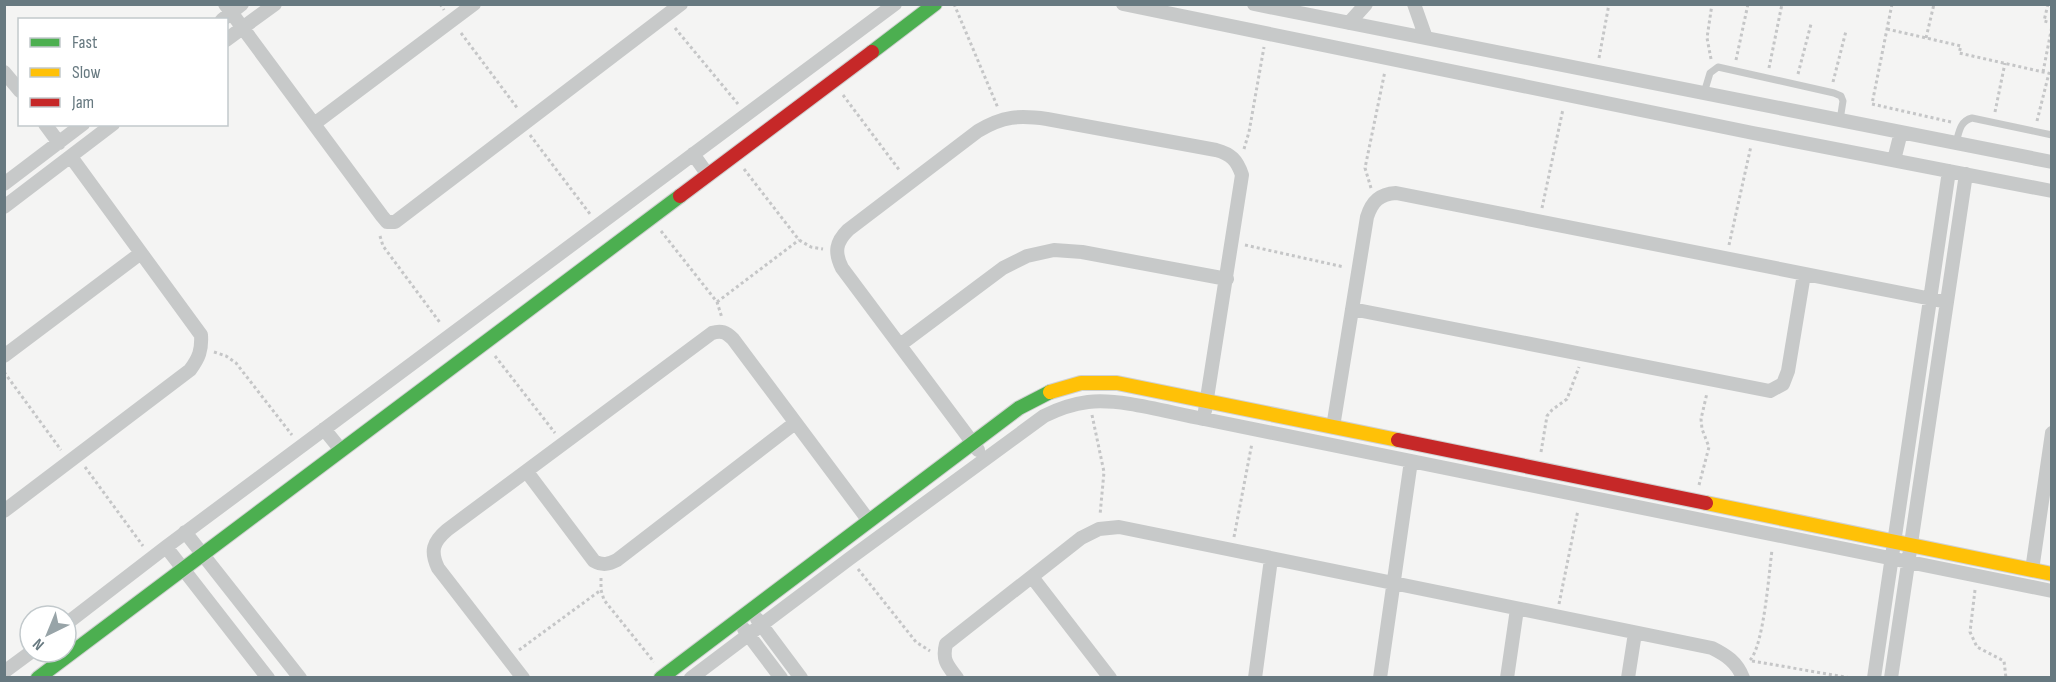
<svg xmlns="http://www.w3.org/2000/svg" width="2056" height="682" font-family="'Sofia Sans Condensed',sans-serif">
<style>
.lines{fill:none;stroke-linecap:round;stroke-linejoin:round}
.fast-casing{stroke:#d0d1d1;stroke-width:16}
.slow-casing{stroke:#d0d1d1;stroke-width:16}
.jam-casing{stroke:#d0d1d1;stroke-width:16}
.path{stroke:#c5c6c7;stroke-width:3;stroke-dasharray:3 3;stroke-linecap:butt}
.lane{stroke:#c7c9c9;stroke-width:7}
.street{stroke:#c7c9c9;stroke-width:14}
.fast{stroke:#4caf50;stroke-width:14}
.slow{stroke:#ffc107;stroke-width:14}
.jam{stroke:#c62828;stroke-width:14}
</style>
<rect width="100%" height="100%" fill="#f4f4f3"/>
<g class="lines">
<g class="fast-casing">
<path id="fast" d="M 872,52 L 935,4
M 38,678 L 680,196
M 661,678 L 1019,408 L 1050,392"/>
</g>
<g class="slow-casing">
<path id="slow" d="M 1050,392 L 1081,383 L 1117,383 L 1398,440
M 1706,503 L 2052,574"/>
</g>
<g class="jam-casing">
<path id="jam" d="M 680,196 L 872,52
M 1398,440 L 1706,503"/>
</g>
<path class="path" d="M 440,4 L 444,10
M 954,4 L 998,108
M 1892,4 L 1872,104 L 1951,122
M 2048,4 L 2044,21 L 2052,23
M 675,28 L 738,104
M 1887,29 L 1961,46 L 1959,53 L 2052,74
M 461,33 L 518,109
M 1926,38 L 1934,4
M 1599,58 L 1609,4
M 1711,59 L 1707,38 L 1712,4
M 1736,60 L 1748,4
M 1769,68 L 1782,4
M 2043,72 L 2052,26
M 1798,74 L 1811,24
M 1833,82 L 1846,31
M 843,95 L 900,171
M 1995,112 L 2005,63
M 2037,121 L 2049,73
M 530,135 L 590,214
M 1244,149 L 1249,132 L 1264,47
M 744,169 L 799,240 L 811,247 L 823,249
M 1371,188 L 1365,168 L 1385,71
M 1542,208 L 1563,109
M 661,231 L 717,302 L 722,318
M 380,236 L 383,246 L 441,324
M 1245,245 L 1344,267
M 1729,245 L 1751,146
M 717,302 L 799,240
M 214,352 L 226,356 L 236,363 L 292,435
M 495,356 L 555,433
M 4,372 L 61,450
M 1092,415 L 1104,472 L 1100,515
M 1541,452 L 1547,416 L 1552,410 L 1567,399 L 1579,367
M 85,467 L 143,546
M 1699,485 L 1709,447 L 1702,429 L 1701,419 L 1707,393
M 1234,537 L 1252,443
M 858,569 L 916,642 L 930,651
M 601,578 L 601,590 L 604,600 L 654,662
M 1975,590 L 1970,632 L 1977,647 L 2004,661 L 2006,678
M 1559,604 L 1578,510
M 519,650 L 601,590
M 1750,660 C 1764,645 1769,572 1772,550
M 1752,661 L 1851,678"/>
<path class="lane" d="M 1704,93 L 1710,73 L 1718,67 L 1834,93 L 1841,96 L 1843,101 L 1840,120
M 1956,143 C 1959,132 1960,121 1972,118 L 2052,135"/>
<path class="street" d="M 225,4 L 382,216 L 387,222 L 395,222 L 681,4
M 1123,4 L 1753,133 L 2052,191
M 1254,4 L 2052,162
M 1414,4 L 1426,38
M 222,20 L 242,4
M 1349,23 L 1366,4
M 226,40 L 275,4
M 4,72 L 20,91
M 45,124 L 59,143
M 314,124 L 474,4
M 693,154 L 708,175
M 1894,160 L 1901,132
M 4,184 L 83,124
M 4,207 L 113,124
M 1352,309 L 1770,391 L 1783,384 L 1788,371 L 1804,274
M 900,345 L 1003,268 L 1027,256 L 1054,250 L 1082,252 L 1227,279
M 4,356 L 141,253
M 1333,427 L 1367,217 C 1372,201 1380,194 1396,193 L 1947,302
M 324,429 L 341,450
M 978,450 L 842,268 C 834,252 836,242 848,230 L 978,131 C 1003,116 1019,115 1047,119 L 1216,150 C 1231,154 1237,160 1242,175 L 1205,411
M 527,472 L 594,561 C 603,566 609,564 617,560 L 795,423
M 4,511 L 190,370 C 199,358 202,350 201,335 L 71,157
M 185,532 L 300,678
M 166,547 L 268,678
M 2032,570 L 2052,433
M 1032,577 L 1110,678
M 757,619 L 801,678
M 66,624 L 166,547 L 895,4
M 744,629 L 781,678
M 4,672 L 31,652
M 523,678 L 438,568 C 430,551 433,542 447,530 L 712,333 C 721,330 726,332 733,339 L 869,521
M 691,678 L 849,559 L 1044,416 C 1058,409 1072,404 1088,402 C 1122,398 1170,413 1204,419 L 2052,591
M 957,678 C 947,665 942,660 946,644 L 1081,538 L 1099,529 L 1119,527 L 1712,648 C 1726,655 1737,662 1743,678
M 1255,678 L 1271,559
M 1380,678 L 1411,461
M 1507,678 L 1517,609
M 1628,678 L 1635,633
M 1874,678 L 1949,171
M 1891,678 L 1966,174"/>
<use href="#fast" class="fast"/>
<use href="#slow" class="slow"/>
<use href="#jam" class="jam"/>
</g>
<rect width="2056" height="682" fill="none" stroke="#677980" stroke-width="12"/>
<rect x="18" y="18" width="210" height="108" fill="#ffffff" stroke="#c2c9cc" stroke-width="1.5"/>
<rect x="30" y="38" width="30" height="9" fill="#4caf50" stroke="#c2c9cc" stroke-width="1.5"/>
<text x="72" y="48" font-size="18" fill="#677980">Fast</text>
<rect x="30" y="68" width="30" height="9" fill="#ffc107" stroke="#c2c9cc" stroke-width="1.5"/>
<text x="72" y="78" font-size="18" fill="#677980">Slow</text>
<rect x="30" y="98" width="30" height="9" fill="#c62828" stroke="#c2c9cc" stroke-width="1.5"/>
<text x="72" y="108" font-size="18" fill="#677980">Jam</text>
<g transform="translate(48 634) rotate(223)"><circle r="28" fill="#ffffff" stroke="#c2c9cc" stroke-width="1.5"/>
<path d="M0-4.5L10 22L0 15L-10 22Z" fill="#98a4a8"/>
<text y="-9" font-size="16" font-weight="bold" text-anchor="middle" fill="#677980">N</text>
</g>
</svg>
